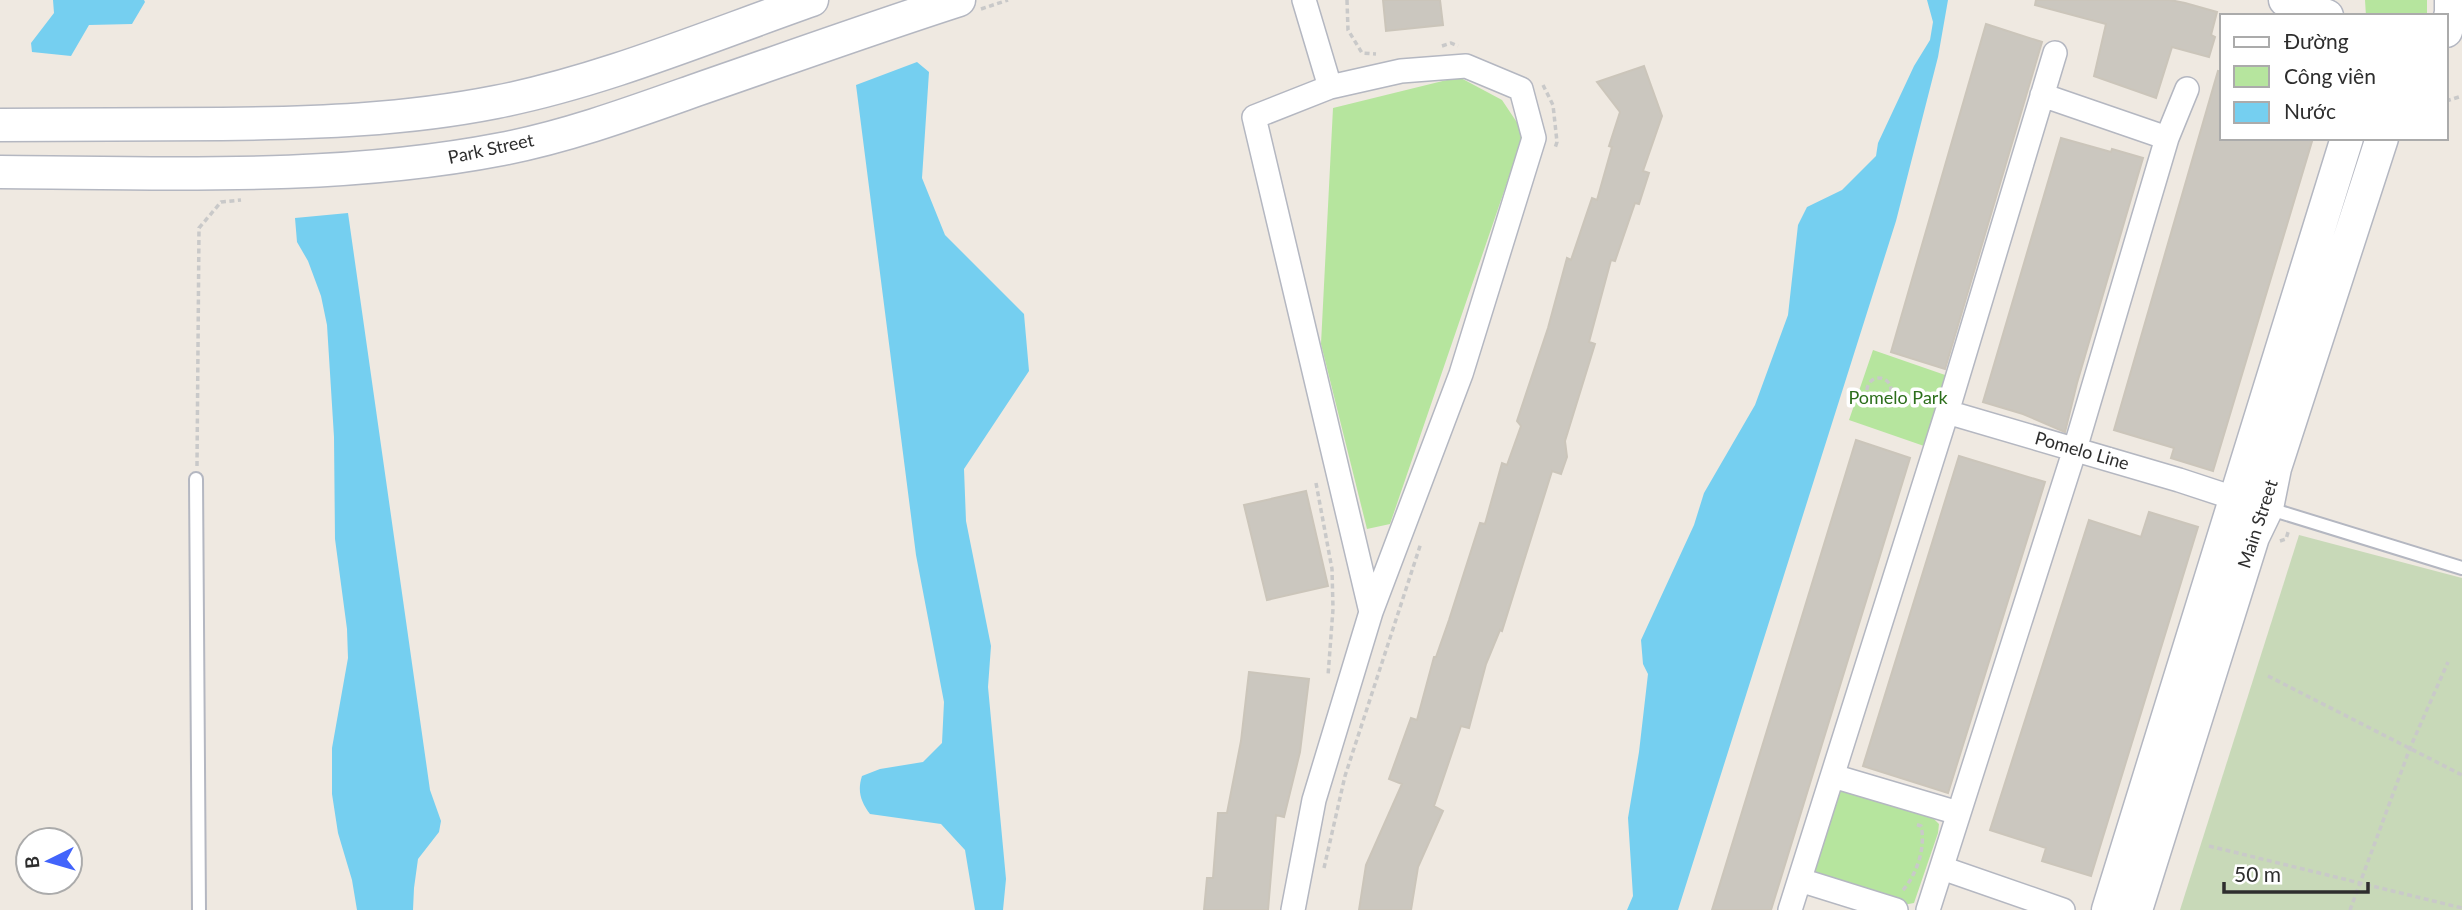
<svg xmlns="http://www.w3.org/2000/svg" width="2462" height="910" font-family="Lato,sans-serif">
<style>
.green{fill:#b6e59e}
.cemetery{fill:#c8d9b8}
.water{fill:#75cff0}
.building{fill:#cbc7bf;stroke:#cbc5ba;stroke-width:2}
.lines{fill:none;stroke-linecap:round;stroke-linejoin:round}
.lane-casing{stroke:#b4b7c1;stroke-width:16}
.street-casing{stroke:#b4b7c1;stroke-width:26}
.secondary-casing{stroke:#b4b7c1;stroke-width:35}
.path{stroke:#c9c9c9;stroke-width:3.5;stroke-dasharray:5 3.5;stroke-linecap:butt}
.lane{stroke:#fff;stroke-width:12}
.street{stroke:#fff;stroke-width:23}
.secondary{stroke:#fff;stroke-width:32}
.labels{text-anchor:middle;stroke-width:7;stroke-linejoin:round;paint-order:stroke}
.street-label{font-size:18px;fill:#2e2e2e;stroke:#fff}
.park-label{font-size:18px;fill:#2c6e1b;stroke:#fff}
</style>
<rect width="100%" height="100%" fill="#efe9e1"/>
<path class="green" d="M 2365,0 L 2427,0 L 2427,16 L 2366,16 Z
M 1459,77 L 1502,100 L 1524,133 L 1390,524 L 1367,529 L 1321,344 L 1333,108 Z
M 1873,350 L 1948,376 L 1924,446 L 1849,420 Z
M 1844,790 L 1932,817 L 1939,824 L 1938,833 L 1914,903 L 1903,905 L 1816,877 L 1810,871 L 1837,793 Z"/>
<path class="cemetery" d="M 2299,535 L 2462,578 L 2462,910 L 2180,910 Z"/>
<path class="water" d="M 53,0 L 144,0 L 145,2 L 132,24 L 89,25 L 71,56 L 32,52 L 31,43 L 54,13 Z
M 1927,0 L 1948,0 L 1938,57 L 1896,221 L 1678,910 L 1627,910 L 1633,896 L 1628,818 L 1639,752 L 1648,674 L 1643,664 L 1641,640 L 1694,525 L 1704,493 L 1755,405 L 1788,315 L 1798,225 L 1807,207 L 1842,190 L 1876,156 L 1878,143 L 1914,66 L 1930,40 L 1933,22 Z
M 917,62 L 929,72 L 922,178 L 945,235 L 1024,314 L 1029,371 L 964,469 L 966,521 L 991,646 L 988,687 L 1006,879 L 1003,910 L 975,910 L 965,850 L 941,824 L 870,814 C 861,802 857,791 862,776 L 880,769 L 923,762 L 942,743 L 944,702 L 916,555 L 856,85 Z
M 348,213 L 430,790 L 441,821 L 439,832 L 418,859 L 414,888 L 413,910 L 357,910 L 352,880 L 338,833 L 332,794 L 332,748 L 348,658 L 347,629 L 335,539 L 334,437 L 327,325 L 321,296 L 308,261 L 297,242 L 295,218 Z"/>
<path class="building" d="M 1383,0 L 1440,0 L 1443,25 L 1386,31 Z
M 2036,0 L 2170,0 L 2185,3 L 2217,12 L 2211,35 L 2215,37 L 2209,57 L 2172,47 L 2156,98 L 2094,76 L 2106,24 L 2035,5 Z
M 1986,24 L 2042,42 L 1945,369 L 1891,352 Z
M 1644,66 L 1662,116 L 1643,171 L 1649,173 L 1639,204 L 1635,203 L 1615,261 L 1611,260 L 1589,342 L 1595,344 L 1565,441 L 1567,457 L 1561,474 L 1552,471 L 1502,631 L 1500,630 L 1486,664 L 1469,728 L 1461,726 L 1434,806 L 1443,811 L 1418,867 L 1411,910 L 1359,910 L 1366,865 L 1402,784 L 1389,779 L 1411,718 L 1417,720 L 1434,657 L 1436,657 L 1449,620 L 1480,523 L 1485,524 L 1502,463 L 1507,465 L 1521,426 L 1517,421 L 1548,328 L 1567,258 L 1571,260 L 1592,198 L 1597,200 L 1612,147 L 1609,146 L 1620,112 L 1597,82 Z
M 2218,71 L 2222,72 L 2222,138 L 2313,138 L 2213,471 L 2171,458 L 2174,448 L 2114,430 Z
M 2061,138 L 2111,152 L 2112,149 L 2143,158 L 2077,383 L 2065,432 L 2023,414 L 1983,402 Z
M 1856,440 L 1910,458 L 1771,910 L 1712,910 Z
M 1959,456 L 2045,482 L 1948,793 L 1863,766 Z
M 1306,491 L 1328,586 L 1267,600 L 1244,505 Z
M 2149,512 L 2198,527 L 2091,876 L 2042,861 L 2046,848 L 1990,830 L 2089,520 L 2141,537 Z
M 1249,672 L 1309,679 L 1300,752 L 1284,817 L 1276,815 L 1268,910 L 1204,910 L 1207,878 L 1213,878 L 1218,813 L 1227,813 L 1241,741 Z"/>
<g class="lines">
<g class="lane-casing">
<path id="lane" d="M 196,479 L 199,910
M 2267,508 L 2462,568"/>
</g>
<g class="street-casing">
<path id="street" d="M 1304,0 L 1330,87 L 1254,117 L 1371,612
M 2167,138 L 2187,89
M 1947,412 L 2179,480 L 2249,503
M 1833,776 L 1958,813
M 1942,868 L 2063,910
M 1800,880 L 1896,910
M 1293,910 L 1314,800 L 1371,612 L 1461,374 L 1534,138 L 1521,89 L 1466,66 L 1401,71 L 1330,87
M 1790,910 L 1947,412 L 2055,53
M 1928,910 L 2075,449 L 2167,138 L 2042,95"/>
</g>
<g class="secondary-casing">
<path id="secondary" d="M 2285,0 L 2327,16
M 2446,31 L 2451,13 L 2451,0
M 0,125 C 74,125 148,125 222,124 C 314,123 405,120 496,102 C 603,81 709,36 812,0
M 0,172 C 167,173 337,181 502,149 C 569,136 634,112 699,89 C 786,59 872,28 959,0
M 2108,910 L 2347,138
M 2136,910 L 2253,537 L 2267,508 L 2275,468 L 2382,138"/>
</g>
<path class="path" d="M 1347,0 L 1348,30 L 1362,53 L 1376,54
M 981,9 L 1008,0
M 1442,46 L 1451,43 L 1458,46
M 1543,85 L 1553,105 L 1557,142 L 1555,148
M 2446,101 L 2462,96
M1867 390a12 12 0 1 1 24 0a12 12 0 1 1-24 0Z
M 1890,395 L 1928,406
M 197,466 L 199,228 L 221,202 L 241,200
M 1316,483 L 1332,569 L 1333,609 L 1328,676
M 2280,541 L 2286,539 L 2289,529
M 2268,676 L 2462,775
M 2209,846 L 2462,908
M 1324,868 L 1345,776 L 1421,543
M 1903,890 C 1917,874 1926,847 1921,826 L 1915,824
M 2350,910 L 2410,748 L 2448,662"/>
<use href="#lane" class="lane"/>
<use href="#street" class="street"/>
<use href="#secondary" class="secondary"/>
</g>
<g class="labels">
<g class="street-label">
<text transform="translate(491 149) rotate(-12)" y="6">Park Street</text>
<text transform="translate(2082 451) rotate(16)" y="6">Pomelo Line</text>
<text transform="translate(2258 524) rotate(-72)" y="6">Main Street</text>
</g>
<g class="park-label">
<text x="1898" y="404">Pomelo Park</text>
</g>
</g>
<rect x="2220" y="14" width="228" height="126" fill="#ffffff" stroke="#ababab" stroke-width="2"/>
<rect x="2234" y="37" width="35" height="10" fill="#ffffff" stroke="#ababab" stroke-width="2"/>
<text x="2284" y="49" font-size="21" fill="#2e2e2e">Đường</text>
<rect x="2234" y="66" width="35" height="21" fill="#b6e59e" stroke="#ababab" stroke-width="2"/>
<text x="2284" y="84" font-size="21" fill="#2e2e2e">Công viên</text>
<rect x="2234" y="102" width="35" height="21" fill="#75cff0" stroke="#ababab" stroke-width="2"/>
<text x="2284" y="119" font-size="21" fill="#2e2e2e">Nước</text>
<g transform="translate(49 861) rotate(265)"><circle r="33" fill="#ffffff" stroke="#ababab" stroke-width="2"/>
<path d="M0-5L12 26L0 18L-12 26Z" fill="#4264fb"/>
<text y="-10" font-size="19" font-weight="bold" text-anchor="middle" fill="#2e2e2e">B</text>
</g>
<path d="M2224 882v10h144v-10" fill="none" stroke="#2e2e2e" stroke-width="3.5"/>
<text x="2234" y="882" font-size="21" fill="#2e2e2e" stroke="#ffffff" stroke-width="5" paint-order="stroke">50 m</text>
</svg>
